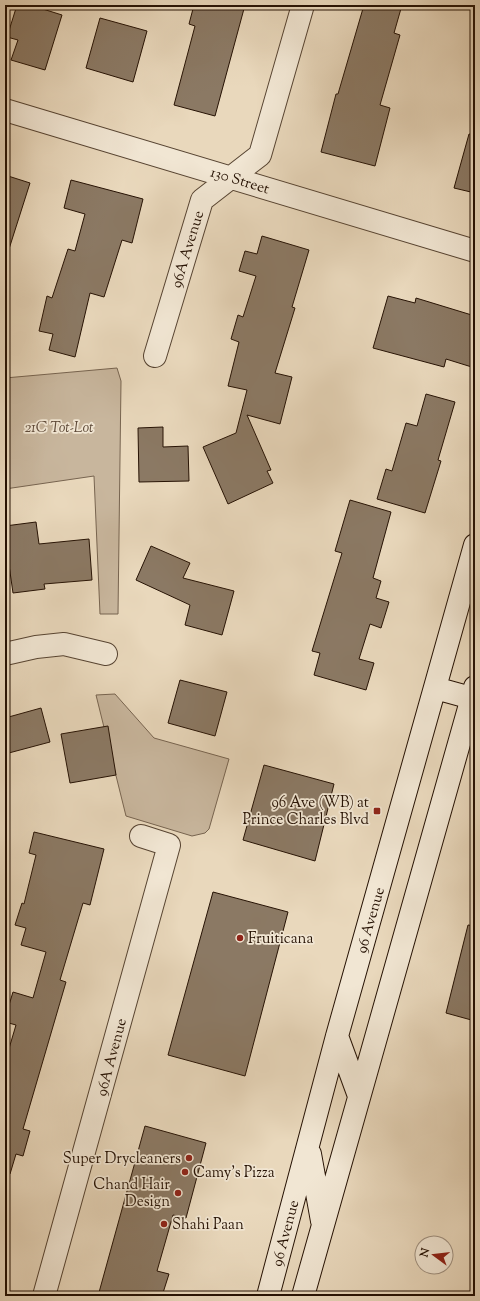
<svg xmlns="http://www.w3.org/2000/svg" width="480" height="1301" font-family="'Sorts Mill Goudy',serif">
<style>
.green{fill:#c8b69d;stroke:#776450}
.building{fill:#8b7964;stroke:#261204}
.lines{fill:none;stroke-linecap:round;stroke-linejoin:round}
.street-casing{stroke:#574432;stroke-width:24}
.secondary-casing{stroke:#261204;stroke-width:24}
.street{stroke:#f1e6d3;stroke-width:22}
.secondary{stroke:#f1e6d3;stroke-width:22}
.poi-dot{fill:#8f2418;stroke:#f1e6d3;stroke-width:1.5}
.labels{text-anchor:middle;stroke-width:3.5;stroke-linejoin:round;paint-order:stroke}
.street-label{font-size:15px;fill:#261204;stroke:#f1e6d3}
.park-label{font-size:15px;font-style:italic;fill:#5f4b3a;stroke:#f1e6d3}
.poi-label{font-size:15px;fill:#261204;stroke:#f1e6d3;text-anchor:end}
</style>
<rect width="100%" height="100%" fill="#e9d8bc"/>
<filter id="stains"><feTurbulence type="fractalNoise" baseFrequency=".005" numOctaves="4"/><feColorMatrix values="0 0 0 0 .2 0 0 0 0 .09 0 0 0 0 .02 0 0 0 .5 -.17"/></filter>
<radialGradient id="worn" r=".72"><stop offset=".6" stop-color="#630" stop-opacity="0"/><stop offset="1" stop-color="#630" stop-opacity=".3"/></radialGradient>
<path class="green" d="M 117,368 L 121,381 L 118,614 L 100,614 L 94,476 L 5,489 L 5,378 Z
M 115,694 L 154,738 L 229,759 L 209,829 L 205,833 L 192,836 L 126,816 L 96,695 Z"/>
<path class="building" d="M 17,5 L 30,5 L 62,15 L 45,70 L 11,60 L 18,40 L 7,37 Z
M 194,5 L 245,5 L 215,116 L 174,105 L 195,26 L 189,24 Z
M 364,5 L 402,5 L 394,33 L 400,35 L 380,105 L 390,108 L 375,166 L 321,152 L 336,94 L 338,94 Z
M 100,18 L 147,31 L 133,82 L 86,68 Z
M 469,134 L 475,135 L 475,193 L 454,188 Z
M 5,175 L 30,183 L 9,249 L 5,249 Z
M 71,180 L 143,199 L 132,243 L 122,240 L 104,297 L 90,293 L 75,357 L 49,350 L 53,334 L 39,331 L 47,296 L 52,298 L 68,249 L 75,251 L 85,214 L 64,208 Z
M 262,236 L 309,250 L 292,307 L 295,308 L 275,373 L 292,377 L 280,424 L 247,415 L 271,470 L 267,471 L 273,483 L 228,504 L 203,447 L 236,433 L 247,390 L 228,386 L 239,342 L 231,339 L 238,315 L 243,317 L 256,276 L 239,271 L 245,251 L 257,254 Z
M 388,296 L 415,303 L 416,298 L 475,316 L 475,368 L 446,359 L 444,367 L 373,348 Z
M 426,394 L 455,402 L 438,460 L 441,461 L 425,513 L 377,499 L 386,469 L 392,471 L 406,423 L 417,426 Z
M 163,427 L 163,447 L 188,446 L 189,481 L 139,482 L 138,428 Z
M 350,500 L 391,512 L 373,578 L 381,581 L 376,598 L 389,602 L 381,628 L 370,624 L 359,659 L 374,663 L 366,690 L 314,675 L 320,653 L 312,651 L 342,553 L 335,551 Z
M 36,522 L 39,544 L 89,539 L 92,580 L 44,584 L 45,589 L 13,593 L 9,565 L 5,565 L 5,526 Z
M 151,546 L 190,563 L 183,578 L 234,591 L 222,635 L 185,625 L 190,605 L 136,580 Z
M 180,680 L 227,692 L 215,736 L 168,723 Z
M 41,708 L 50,742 L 5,754 L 5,718 Z
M 108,726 L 116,775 L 70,783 L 61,734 Z
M 264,765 L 334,784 L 315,861 L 243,840 Z
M 34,832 L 104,849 L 90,905 L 83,903 L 60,980 L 66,982 L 23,1129 L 30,1131 L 23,1156 L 16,1154 L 10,1174 L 5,1173 L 5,1062 L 16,1025 L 5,1022 L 5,1018 L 13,992 L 33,998 L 46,952 L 21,945 L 26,928 L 15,925 L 22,903 L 24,904 L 36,855 L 29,853 Z
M 213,892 L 288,912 L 245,1076 L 168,1055 Z
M 468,925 L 475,926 L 475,1021 L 446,1013 Z
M 145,1126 L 206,1143 L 186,1218 L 173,1215 L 157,1271 L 169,1274 L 162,1296 L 98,1296 Z"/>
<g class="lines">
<g class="street-casing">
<path id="street" d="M 5,110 L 475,251
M 155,356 L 202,200 L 260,155 L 303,5
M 5,654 L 36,647 L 64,644 L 106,654
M 44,1296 L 169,845 L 141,836"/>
</g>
<g class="secondary-casing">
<path id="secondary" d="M 435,688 L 475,699
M 337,1036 L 359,1096
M 310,1154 L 322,1221
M 268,1296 L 337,1036 L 475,545
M 303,1296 L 475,687"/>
</g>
<use href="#street" class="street"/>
<use href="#secondary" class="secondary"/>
</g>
<g class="poi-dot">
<rect x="373" y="807" width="8" height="8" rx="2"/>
<circle cx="240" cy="938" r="4"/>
<circle cx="189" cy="1158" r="4"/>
<circle cx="185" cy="1172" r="4"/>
<circle cx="178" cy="1193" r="4"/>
<circle cx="164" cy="1224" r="4"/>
</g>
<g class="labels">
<g class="street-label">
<text transform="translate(240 180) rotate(17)" y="5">130 Street</text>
<text transform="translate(187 249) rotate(-73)" y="5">96A Avenue</text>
<text transform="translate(370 920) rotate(-74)" y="5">96 Avenue</text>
<text transform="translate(111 1057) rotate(-75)" y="5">96A Avenue</text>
<text transform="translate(285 1233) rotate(-75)" y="5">96 Avenue</text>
</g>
<g class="park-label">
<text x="59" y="432">21C Tot-Lot</text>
</g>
<g class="poi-label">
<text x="369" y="807">96 Ave (WB) at<tspan x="369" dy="17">Prince Charles Blvd</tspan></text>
<text x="248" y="943" text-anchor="start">Fruiticana</text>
<text x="181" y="1163">Super Drycleaners</text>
<text x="193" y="1177" text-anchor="start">Camy's Pizza</text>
<text x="170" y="1189">Chand Hair<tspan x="170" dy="17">Design</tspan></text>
<text x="172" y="1229" text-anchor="start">Shahi Paan</text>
</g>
</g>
<rect width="480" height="1301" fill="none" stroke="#e9d8bc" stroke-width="20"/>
<rect x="6" y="6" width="468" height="1289" fill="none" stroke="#261204" stroke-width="2"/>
<rect x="10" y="10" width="460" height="1281" fill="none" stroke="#261204"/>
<g transform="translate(434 1255) rotate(285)"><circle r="19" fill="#f1e6d3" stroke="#a09180"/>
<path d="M0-3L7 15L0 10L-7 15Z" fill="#8f2418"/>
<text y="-6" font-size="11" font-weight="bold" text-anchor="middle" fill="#261204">N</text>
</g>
<rect width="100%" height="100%" filter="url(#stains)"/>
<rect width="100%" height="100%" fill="url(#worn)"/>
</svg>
